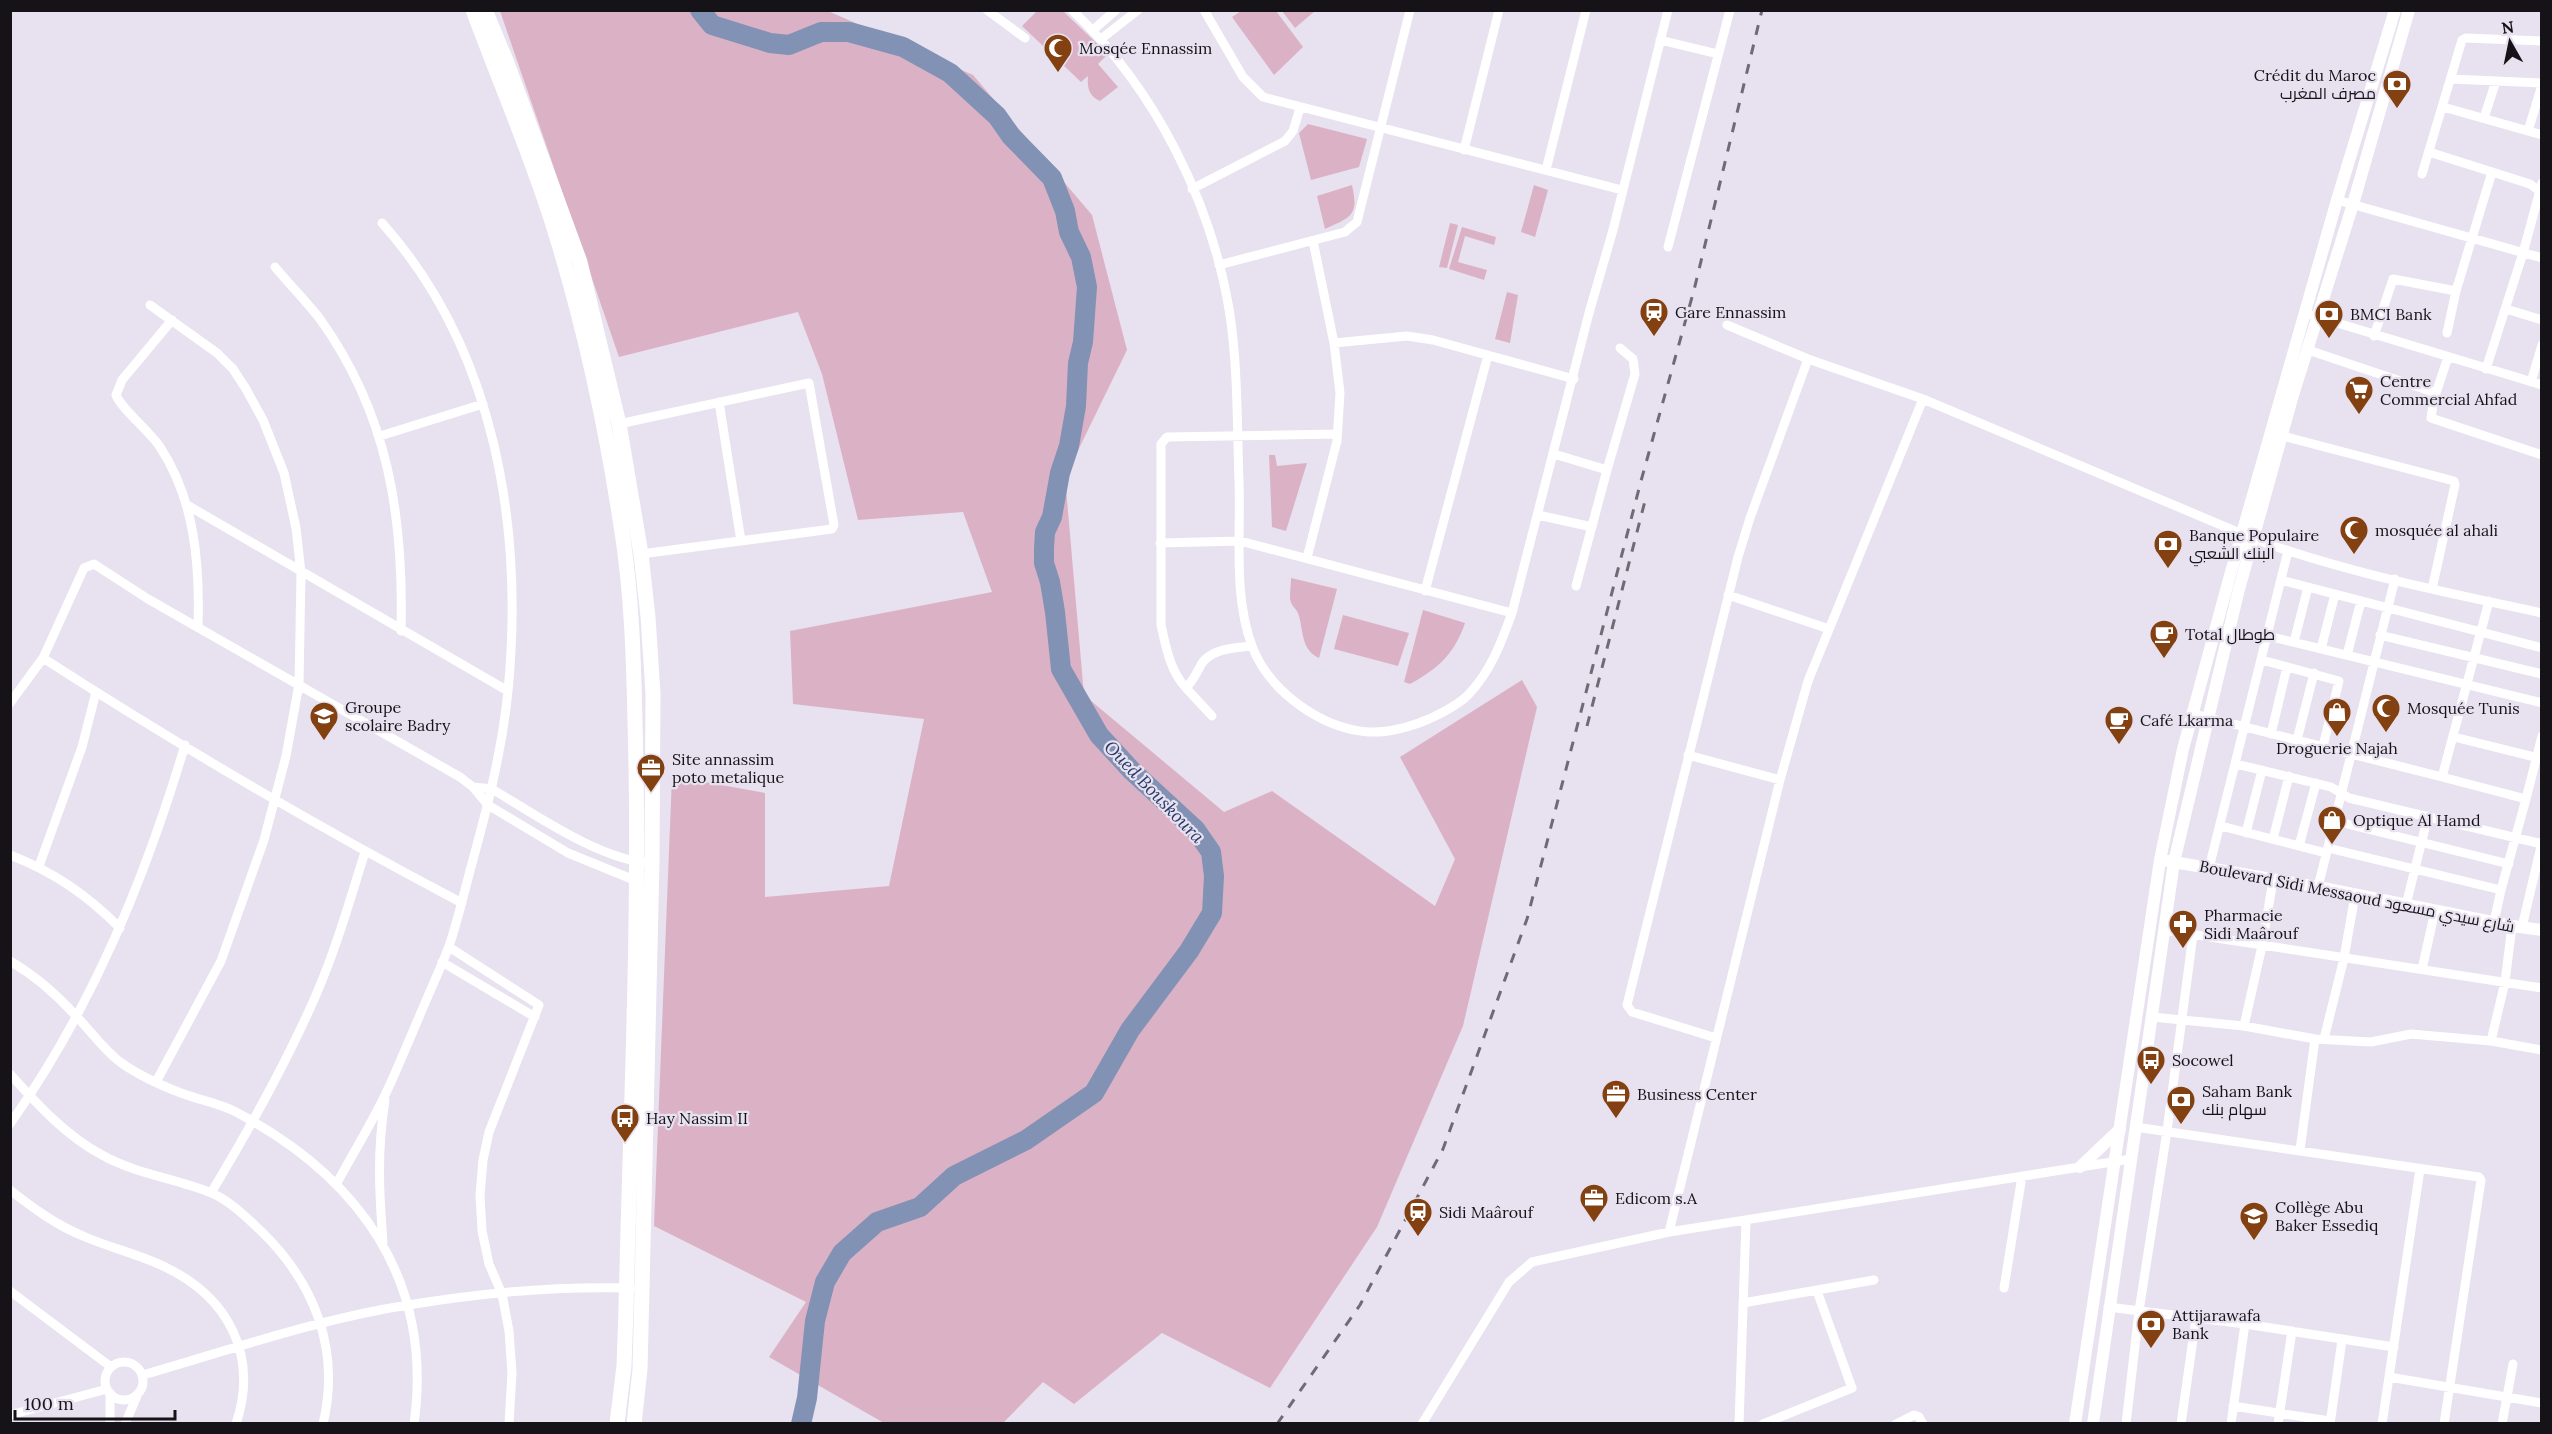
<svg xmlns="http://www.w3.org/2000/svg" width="2552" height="1434" font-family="Lora,Cairo,serif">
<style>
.green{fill:#dbb2c5}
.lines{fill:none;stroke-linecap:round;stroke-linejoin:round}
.river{stroke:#8192b4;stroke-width:20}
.minor{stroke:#fff;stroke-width:9}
.tertiary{stroke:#fff;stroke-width:12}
.primary{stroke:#fff;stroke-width:15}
.rail{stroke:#6f6b74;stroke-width:3;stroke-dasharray:10 10;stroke-linecap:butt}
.labels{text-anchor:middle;stroke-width:4.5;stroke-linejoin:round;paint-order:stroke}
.poi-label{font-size:16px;fill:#151318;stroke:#e8e1ef;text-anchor:start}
.street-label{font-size:16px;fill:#151318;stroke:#e8e1ef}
.water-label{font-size:18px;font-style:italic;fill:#293d6c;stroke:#e8e1ef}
</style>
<rect width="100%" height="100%" fill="#e8e1ef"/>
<path class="green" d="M 500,11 L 828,11 L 973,75 L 1092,215 L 1127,350 L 1065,477 L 1084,695 L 1224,812 L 1272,791 L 1435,906 L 1455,859 L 1400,757 L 1522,680 L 1537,707 L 1463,1026 L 1377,1227 L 1270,1388 L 1162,1333 L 1074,1404 L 1043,1382 L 1003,1423 L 884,1423 L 769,1357 L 806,1302 L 654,1226 L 672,776 L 765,793 L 765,897 L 889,886 L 924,719 L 793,704 L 790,631 L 992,592 L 963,512 L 858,520 L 822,374 L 798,312 L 619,357 Z
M 1037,11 L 1063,11 L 1108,54 L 1098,64 L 1118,87 L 1100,101 C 1089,96 1087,88 1088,76 L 1081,82 L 1022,26 Z
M 1241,11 L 1276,11 L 1303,47 L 1274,75 L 1232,17 Z
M 1282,11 L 1315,11 L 1295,28 Z
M 1308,124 L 1367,139 L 1359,167 L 1311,180 L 1299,133 Z
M 1352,185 C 1359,216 1351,217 1325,229 L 1317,196 Z
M 1534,185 L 1548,190 L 1535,237 L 1521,232 Z
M 1450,223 L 1458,225 L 1447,268 L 1439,267 Z
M 1462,227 L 1496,237 L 1494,245 L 1465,236 L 1458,262 L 1487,270 L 1484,280 L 1449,269 Z
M 1507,292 L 1518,295 L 1510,343 L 1495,339 Z
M 1269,455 L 1275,455 L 1277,466 L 1307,463 L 1286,531 L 1272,527 Z
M 1291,578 L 1337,589 L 1319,658 C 1300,649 1304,630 1298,613 C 1295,607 1290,605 1290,597 C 1290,590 1291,584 1291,578 Z
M 1423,610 L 1465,623 C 1455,653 1438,669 1410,684 L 1404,682 Z
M 1343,615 L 1409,633 L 1398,666 L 1334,649 Z"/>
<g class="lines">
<path class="river" d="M 700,10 L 712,25 L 770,43 L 789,45 L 821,32 L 849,32 L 903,47 L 950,73 L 997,116 L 1011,136 L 1052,178 L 1065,211 L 1069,232 L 1081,257 L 1087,287 L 1083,342 L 1078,363 L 1076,406 L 1069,446 L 1060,473 L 1052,517 L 1045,532 L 1044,548 L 1044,563 L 1050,582 L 1055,612 L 1061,669 L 1099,735 L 1132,771 L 1195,829 L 1211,852 L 1214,876 L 1212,913 L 1189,951 L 1130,1030 L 1094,1093 L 1026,1140 L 954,1176 L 920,1207 L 877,1222 L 842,1253 L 825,1282 L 815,1321 L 807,1398 L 801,1424"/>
<path class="minor" d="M 987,10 L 1025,38
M 1072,10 C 1155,89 1212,202 1230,315 C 1238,369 1237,426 1239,481 C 1241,535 1233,595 1252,646 C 1269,691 1320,728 1368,732 C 1388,733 1410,727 1429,719 C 1442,713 1458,705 1468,695 C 1491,671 1501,643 1512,613 L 1589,313 L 1613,230 L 1668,10
M 1204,10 L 1243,77 L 1263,97 L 1622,190
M 1093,30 L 1116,10
M 1101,39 L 1138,10
M 1660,40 L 1718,54
M 2451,79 L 2542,83
M 2443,107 L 2542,135
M 2484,118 L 2496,81
M 2528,131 L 2542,85
M 1464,150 L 1499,10
M 2429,152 L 2530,184 L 2542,193
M 1546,170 L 1586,10
M 2422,174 L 2462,40 L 2466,38 L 2542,41
M 1192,189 L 1285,141 L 1293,131 L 1300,108
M 2337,200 L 2542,258
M 1313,241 L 1334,343 L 1407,336 L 1433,340 L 1574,379
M 1668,247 L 1730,10
M 1219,265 L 1345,232 L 1357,222 L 1410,10
M 275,267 C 289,284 306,301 320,319 C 388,414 404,516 401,631
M 150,305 L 217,353 L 233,369 L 246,389 L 263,420 L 284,473 L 296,528 L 301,573 L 299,684 L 286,756 L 264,840 L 221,961 L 156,1082
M 2506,309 L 2542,320
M 2311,315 L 2542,385
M 172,320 L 122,380 L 116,395 C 119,406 151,433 160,447 C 195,500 200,565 198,627
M 1727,325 L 1808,359 L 1923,399 L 2254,539 C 2347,573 2445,592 2542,613
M 2447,333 L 2456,291
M 2374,336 L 2393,279 L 2456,291 L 2492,172
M 2308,350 L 2436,393
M 2448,357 L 2434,399 L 2431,418 L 2542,455
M 2486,369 L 2523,253 L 2542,183
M 2531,382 L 2542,345
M 719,402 L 741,541
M 619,424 L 809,383 L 834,525 L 832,529 L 641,554
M 380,436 L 483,404
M 2283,436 L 2454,481 L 2455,485 L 2432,589
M 1554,454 L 1607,470 L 1576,586
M 1607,470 L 1635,374 L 1633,359 L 1620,348
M 187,505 L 508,691
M 1538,515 L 1592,527
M 1160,543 L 1240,541 L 1512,613
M 1307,558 L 1337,441 L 1340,393 L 1334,343
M 2281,580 L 2542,648
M 1425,591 L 1488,355
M 1728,595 L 1829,629
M 2380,635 L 2542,674
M 2268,636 L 2542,703
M 2294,642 L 2308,587
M 1252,646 C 1235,648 1213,648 1202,663 C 1197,672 1193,681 1186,688 C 1170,671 1166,647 1161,625 L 1161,444 L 1167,437 L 1337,434
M 2321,649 L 2335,594
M 2347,655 L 2361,601
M 43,658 C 178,745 319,828 462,903
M 2262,660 L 2339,681 L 2323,746
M 1186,688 L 1212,716
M 10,703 L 43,658 L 84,568 L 94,564 L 148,599 L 460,777 L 473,787 L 488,805 L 568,853 L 639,882
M 2194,714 L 2442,777 L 2489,601
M 2271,734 L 2287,667
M 2454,737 L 2542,759
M 2297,740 L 2314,673
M 1688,755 L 1780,780
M 2236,764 L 2331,787 L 2349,798 L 2542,844
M 473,787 L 492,789 C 534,814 603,862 652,863
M 2526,799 L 2542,736
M 2335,821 L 2509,864
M 2221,826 L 2326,853
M 2246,833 L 2262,770
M 2273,839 L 2289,776
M 2299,846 L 2316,783
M 2328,848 L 2501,890 L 2526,799 L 2442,777
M 10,855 C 54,872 87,895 120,928
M 39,866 L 82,747 L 96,692
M 2209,868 L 2288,551
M 2318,887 L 2395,579
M 2406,905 L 2428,816
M 2494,922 L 2501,890
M 2522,927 L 2542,842
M 2164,930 L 2542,988
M 449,947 L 539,1005 L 489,1132 L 483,1160 L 480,1195 L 482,1231 L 489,1264 L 502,1294 L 509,1331 L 512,1373 L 509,1424
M 10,961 C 34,975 58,996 76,1016 C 91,1031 103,1049 120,1062 C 138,1075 160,1085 181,1093 C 199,1100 219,1103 236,1112 C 359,1177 434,1280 414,1424
M 442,962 L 535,1017
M 2422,969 L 2435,911
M 2152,1017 L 2244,1026 L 2315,1039 L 2371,1042 L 2411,1034 L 2491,1041 L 2542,1050
M 2244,1026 L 2262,946 L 2273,880
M 1716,1038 L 1632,1012 L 1627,1005 L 1738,557 L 1750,518 L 1808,359
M 2324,1039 L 2344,958 L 2355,895
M 2491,1041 L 2505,982 L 2512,926
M 10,1074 C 37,1104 66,1136 102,1155 C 136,1174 174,1178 209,1192 C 228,1199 246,1217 260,1230 C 314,1282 341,1349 323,1424
M 10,1124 C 92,1008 145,879 185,745
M 2135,1127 L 2479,1177 L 2481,1180 L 2444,1424
M 2300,1150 L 2315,1039
M 337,1183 C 353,1153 372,1123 386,1093 C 400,1063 412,1033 425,1003 C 433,984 442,965 449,946 C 458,920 464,893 471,867 C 487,809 502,751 508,691 C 524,527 495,349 382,223
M 10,1190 C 33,1208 56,1225 83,1236 C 110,1248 139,1254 165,1267 C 228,1297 259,1355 236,1424
M 211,1193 C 250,1128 286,1064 316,995 C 336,949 350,900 365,852
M 1669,1232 L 1780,780 L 1808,681 L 1923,399
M 383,1242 C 379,1191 377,1151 385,1100
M 2004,1288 L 2022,1176
M 10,1291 L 111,1367
M 1743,1303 L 1874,1280
M 2108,1307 L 2245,1324 L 2394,1347
M105 1381a19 19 0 1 1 38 0a19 19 0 1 1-38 0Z
M 143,1375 C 230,1350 318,1319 408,1305 C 480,1293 558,1286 631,1288
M 2389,1377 L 2542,1403
M 110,1393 L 110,1424
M 2233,1406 L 2330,1421
M 10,1415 L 107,1389
M 125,1424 L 137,1396
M 1422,1424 L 1509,1282 L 1532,1262 L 1669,1232 L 2131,1159
M 1739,1424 L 1746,1221
M 1763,1424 L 1852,1388 L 1817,1291
M 1896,1424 L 1914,1415 L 1919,1417 L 1923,1424
M 2126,1424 L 2139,1311 L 2167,1131 L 2193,935
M 2181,1424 L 2196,1318
M 2231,1424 L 2245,1324
M 2278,1424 L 2292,1331
M 2330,1424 L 2342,1340
M 2382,1424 L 2420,1169
M 2502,1424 L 2513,1364"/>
<path class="tertiary" d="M 2168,861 L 2318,887 L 2512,926 L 2542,930
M 2080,1167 L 2120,1129
M 2075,1424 L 2160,860 L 2183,749 L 2229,579 L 2337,200 L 2395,10
M 2093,1424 L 2174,862 L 2238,593 L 2293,395 L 2353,204 L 2409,10"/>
<path class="primary" d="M 473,10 C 500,83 531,154 554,228 C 584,325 606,426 621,526 C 634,605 634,685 636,765 C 639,946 630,1128 626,1309 L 624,1366 L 617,1424
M 485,10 L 507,63 L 580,262 L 619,424 L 641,554 L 648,617 L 653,694 L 652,863 L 642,1289 L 640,1369 L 634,1424"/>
<path class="rail" d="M 1587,726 L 1646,497
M 1277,1424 L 1360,1305 L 1443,1149 L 1527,919 L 1641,481 L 1694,290 L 1762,10"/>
</g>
<defs>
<g id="mosque-pin" transform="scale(1.5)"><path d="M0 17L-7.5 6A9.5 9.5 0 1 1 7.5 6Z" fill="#834011" stroke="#e8e1ef"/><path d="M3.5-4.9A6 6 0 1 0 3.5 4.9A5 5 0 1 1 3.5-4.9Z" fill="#fff"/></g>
<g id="bank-pin" transform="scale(1.5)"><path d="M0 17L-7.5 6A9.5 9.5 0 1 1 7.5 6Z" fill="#834011" stroke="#e8e1ef"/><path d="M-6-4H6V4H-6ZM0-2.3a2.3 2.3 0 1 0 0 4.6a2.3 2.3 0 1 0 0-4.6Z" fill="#fff"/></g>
<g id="station-pin" transform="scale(1.5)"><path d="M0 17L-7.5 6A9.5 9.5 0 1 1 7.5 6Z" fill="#834011" stroke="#e8e1ef"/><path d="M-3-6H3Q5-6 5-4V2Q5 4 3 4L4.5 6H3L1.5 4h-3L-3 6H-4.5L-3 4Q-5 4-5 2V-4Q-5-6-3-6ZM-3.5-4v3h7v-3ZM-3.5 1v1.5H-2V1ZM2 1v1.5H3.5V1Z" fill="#fff"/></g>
<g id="supermarket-pin" transform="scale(1.5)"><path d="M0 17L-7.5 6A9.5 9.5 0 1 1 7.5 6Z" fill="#834011" stroke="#e8e1ef"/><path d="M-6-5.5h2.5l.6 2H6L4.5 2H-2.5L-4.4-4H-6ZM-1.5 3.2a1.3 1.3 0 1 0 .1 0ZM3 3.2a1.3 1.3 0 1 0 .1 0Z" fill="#fff"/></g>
<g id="cafe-pin" transform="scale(1.5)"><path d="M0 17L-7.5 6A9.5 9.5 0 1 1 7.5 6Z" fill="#834011" stroke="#e8e1ef"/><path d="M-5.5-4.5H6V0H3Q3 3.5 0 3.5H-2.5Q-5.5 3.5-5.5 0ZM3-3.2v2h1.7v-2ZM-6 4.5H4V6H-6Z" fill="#fff"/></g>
<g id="shop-pin" transform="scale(1.5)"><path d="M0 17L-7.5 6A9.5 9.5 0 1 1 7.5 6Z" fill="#834011" stroke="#e8e1ef"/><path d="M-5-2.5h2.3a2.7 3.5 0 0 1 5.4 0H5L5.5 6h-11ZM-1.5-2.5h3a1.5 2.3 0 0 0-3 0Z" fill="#fff"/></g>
<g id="school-pin" transform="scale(1.5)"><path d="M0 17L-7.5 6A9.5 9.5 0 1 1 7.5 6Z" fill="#834011" stroke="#e8e1ef"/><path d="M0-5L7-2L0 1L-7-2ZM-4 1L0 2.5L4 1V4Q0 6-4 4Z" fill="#fff"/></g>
<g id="office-pin" transform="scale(1.5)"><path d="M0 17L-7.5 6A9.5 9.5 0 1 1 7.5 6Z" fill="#834011" stroke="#e8e1ef"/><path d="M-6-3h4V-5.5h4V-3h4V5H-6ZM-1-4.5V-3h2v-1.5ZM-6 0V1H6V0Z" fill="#fff"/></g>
<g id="pharmacy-pin" transform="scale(1.5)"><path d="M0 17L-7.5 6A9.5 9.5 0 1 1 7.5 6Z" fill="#834011" stroke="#e8e1ef"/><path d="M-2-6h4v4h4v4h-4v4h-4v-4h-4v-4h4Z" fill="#fff"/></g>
<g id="bus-pin" transform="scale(1.5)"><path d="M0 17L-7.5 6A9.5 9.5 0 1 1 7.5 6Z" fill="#834011" stroke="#e8e1ef"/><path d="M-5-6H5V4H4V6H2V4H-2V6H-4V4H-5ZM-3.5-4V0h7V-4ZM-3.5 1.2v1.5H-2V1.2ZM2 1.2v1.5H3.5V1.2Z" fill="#fff"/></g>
</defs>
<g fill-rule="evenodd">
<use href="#mosque-pin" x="1058" y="48"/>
<use href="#bank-pin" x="2397" y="84"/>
<use href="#station-pin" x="1654" y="312"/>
<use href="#bank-pin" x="2329" y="314"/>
<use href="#supermarket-pin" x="2359" y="390"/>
<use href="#mosque-pin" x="2354" y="530"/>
<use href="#bank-pin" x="2168" y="544"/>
<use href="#cafe-pin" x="2164" y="634"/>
<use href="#mosque-pin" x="2386" y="708"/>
<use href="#shop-pin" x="2337" y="712"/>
<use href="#school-pin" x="324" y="716"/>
<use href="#cafe-pin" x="2119" y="720"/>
<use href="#office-pin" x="651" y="768"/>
<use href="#shop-pin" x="2332" y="820"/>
<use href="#pharmacy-pin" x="2183" y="924"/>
<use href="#bus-pin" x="2151" y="1060"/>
<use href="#office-pin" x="1616" y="1094"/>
<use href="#bank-pin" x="2181" y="1100"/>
<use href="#bus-pin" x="625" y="1118"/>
<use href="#office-pin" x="1594" y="1198"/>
<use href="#station-pin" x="1418" y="1212"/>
<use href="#school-pin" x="2254" y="1216"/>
<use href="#bank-pin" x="2151" y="1324"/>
</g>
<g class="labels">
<g class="poi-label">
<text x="1079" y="54">Mosqée Ennassim</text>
<text x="2376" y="81" text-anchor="end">Crédit du Maroc<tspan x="2376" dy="18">مصرف المغرب</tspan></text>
<text x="1675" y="318">Gare Ennassim</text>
<text x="2350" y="320">BMCI Bank</text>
<text x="2380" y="387">Centre<tspan x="2380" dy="18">Commercial Ahfad</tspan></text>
<text x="2375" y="536">mosquée al ahali</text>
<text x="2189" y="541">Banque Populaire<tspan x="2189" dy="18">البنك الشعبي</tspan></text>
<text x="2185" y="640">Total طوطال</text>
<text x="345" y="713">Groupe<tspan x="345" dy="18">scolaire Badry</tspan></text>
<text x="2407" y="714">Mosquée Tunis</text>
<text x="2140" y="726">Café Lkarma</text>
<text x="2337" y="754" text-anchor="middle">Droguerie Najah</text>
<text x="672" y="765">Site annassim<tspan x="672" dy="18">poto metalique</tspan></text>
<text x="2353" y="826">Optique Al Hamd</text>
<text x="2204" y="921">Pharmacie<tspan x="2204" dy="18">Sidi Maârouf</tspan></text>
<text x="2172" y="1066">Socowel</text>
<text x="2202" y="1097">Saham Bank<tspan x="2202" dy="18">سهام بنك</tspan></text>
<text x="1637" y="1100">Business Center</text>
<text x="646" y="1124">Hay Nassim II</text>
<text x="1615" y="1204">Edicom s.A</text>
<text x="2275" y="1213">Collège Abu<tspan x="2275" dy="18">Baker Essediq</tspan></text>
<text x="1439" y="1218">Sidi Maârouf</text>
<text x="2172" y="1321">Attijarawafa<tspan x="2172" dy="18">Bank</tspan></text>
</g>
<g class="street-label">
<text transform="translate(2357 896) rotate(11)" y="6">Boulevard Sidi Messaoud شارع سيدي مسعود</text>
</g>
<g class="water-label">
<text transform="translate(1154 792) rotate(46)" y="6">Oued Bouskoura</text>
</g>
</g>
<rect width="2552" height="1434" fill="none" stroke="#151318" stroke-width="24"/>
<g transform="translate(2510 42) rotate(351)" stroke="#e8e1ef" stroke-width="4.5" paint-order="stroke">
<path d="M0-4.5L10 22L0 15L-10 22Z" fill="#151318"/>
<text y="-9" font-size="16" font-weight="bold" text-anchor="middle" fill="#151318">N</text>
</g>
<path d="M15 1410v9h160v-9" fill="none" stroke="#151318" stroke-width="3"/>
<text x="24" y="1410" font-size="18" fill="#151318" stroke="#e8e1ef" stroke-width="4.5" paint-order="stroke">100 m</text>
</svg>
